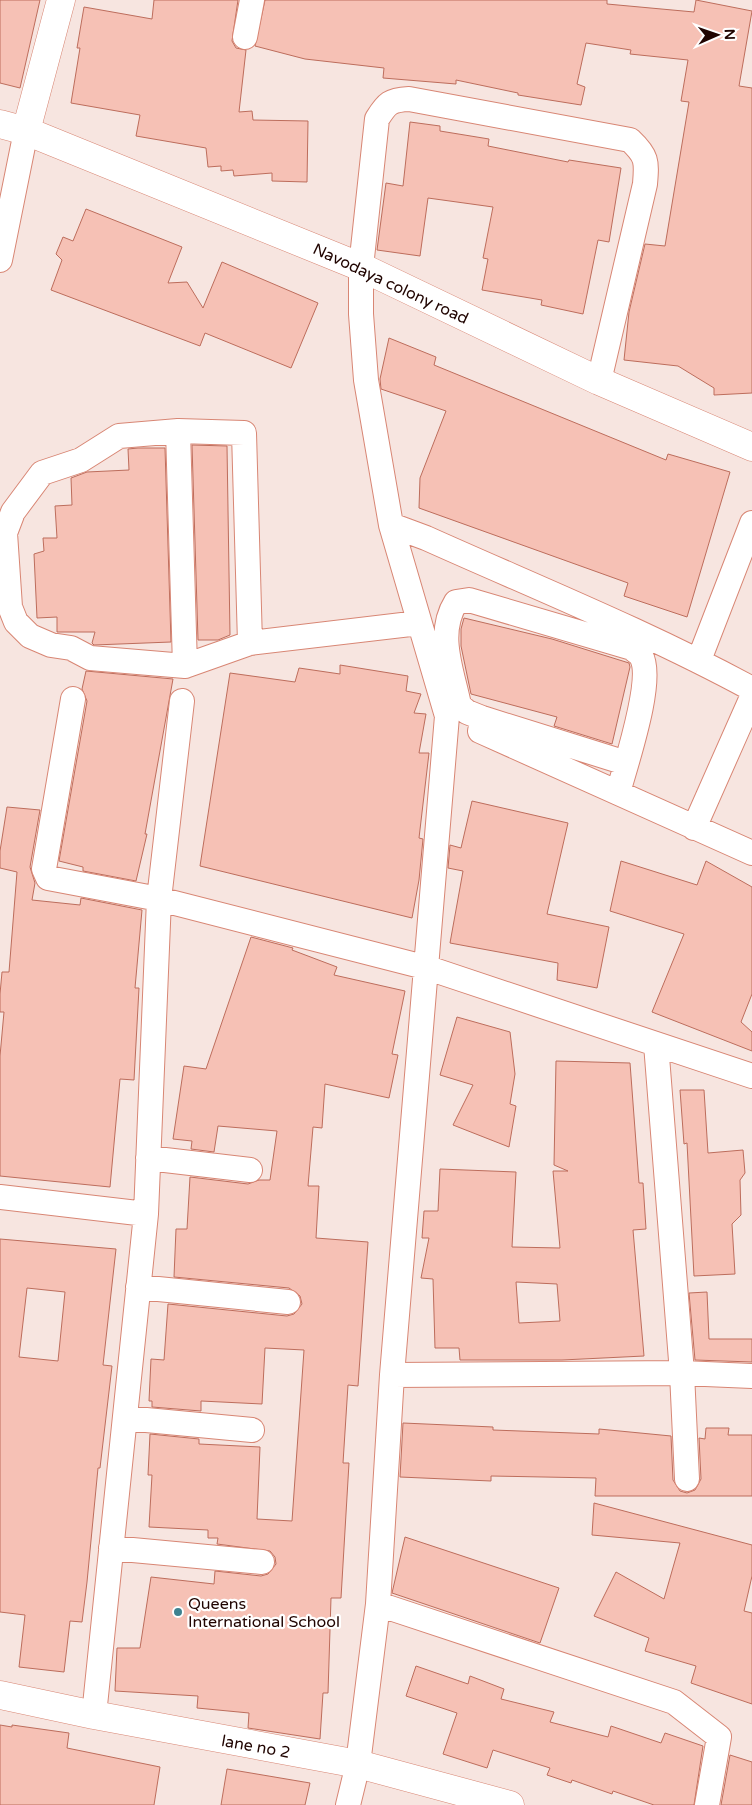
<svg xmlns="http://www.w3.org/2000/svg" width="752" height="1805" font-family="'Varela Round',sans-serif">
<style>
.building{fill:#f6c1b5;stroke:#bd6d5c;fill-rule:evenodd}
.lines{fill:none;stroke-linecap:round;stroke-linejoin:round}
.minor-casing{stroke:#d88674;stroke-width:26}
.tertiary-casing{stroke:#d88674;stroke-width:29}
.minor{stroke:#fff;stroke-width:24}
.tertiary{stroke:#fff;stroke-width:28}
.poi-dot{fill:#3e8290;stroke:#fff;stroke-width:2}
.labels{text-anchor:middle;stroke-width:4.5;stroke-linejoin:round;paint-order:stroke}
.street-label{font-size:16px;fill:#200401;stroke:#fff}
.poi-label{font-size:16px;fill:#200401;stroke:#fff;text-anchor:start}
</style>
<rect width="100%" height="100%" fill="#f7e5e0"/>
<path class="building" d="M 0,0 L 40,0 L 20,88 L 0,83 Z
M 154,0 L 238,0 L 232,41 L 236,48 L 246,50 L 239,112 L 252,111 L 253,120 L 308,121 L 307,182 L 272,181 L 272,173 L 234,176 L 233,170 L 221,171 L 221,166 L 208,167 L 206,148 L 136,136 L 140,115 L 71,103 L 80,48 L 77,48 L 84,7 L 152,19 Z
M 265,0 L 607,0 L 607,4 L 694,12 L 696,0 L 752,11 L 739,86 L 752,88 L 752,393 L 714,395 L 714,388 L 678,366 L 624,360 L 629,312 L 645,244 L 665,246 L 689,102 L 681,101 L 688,60 L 630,54 L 631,50 L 586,43 L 577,84 L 585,87 L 581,105 L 518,95 L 518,93 L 456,80 L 456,84 L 383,78 L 384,68 L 305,59 L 255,46 Z
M 410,122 L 440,126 L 440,131 L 489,139 L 488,146 L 568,162 L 569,160 L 621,168 L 609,242 L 598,240 L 583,314 L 541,305 L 542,300 L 482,290 L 488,259 L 483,258 L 493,207 L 428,198 L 420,256 L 377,250 L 386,183 L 403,186 Z
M 86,209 L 182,247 L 168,283 L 187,282 L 203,308 L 222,262 L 318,303 L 291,368 L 205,333 L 200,346 L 51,290 L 62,260 L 56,254 L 63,237 L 73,241 Z
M 389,338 L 436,357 L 434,365 L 666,460 L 668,454 L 730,472 L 687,617 L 624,596 L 628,583 L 419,508 L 420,478 L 446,411 L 381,389 L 380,379 Z
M 192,445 L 227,446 L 230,635 L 218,640 L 198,640 Z
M 138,448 L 165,448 L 171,642 L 94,645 L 92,643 L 95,632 L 57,632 L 57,617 L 37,618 L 34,554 L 44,551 L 43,538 L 57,538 L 55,506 L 72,505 L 71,478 L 87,472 L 129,470 L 128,449 Z
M 464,618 L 552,639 L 629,663 L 630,667 L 612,744 L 554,726 L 557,717 L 471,694 L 461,646 L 461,629 Z
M 340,665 L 408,676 L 406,691 L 421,694 L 414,713 L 426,714 L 419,753 L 429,753 L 419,838 L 423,839 L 419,880 L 412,918 L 200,866 L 230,673 L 295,682 L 299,668 L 340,674 Z
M 86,671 L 173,679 L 145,834 L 147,834 L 136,881 L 83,871 L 83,867 L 59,861 L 87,701 L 82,689 Z
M 472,801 L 568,823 L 547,914 L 609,927 L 597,988 L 557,980 L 558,963 L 450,943 L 463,871 L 448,868 L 450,845 L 461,848 Z
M 7,807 L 40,810 L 30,867 L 35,883 L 32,900 L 80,905 L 81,898 L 142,910 L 135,988 L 139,988 L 134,1080 L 120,1079 L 110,1187 L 0,1176 L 0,1056 L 4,1012 L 0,1012 L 0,994 L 2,972 L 9,972 L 17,872 L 0,868 L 0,851 Z
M 621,861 L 697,885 L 706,861 L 752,887 L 752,994 L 741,1022 L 752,1032 L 752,1051 L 652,1012 L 684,934 L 610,911 Z
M 251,937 L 293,948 L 292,950 L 337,967 L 334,975 L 405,991 L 392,1054 L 398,1055 L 389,1098 L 325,1084 L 322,1128 L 313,1127 L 308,1186 L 319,1186 L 316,1238 L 368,1242 L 358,1386 L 348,1385 L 343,1463 L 349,1463 L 341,1598 L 331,1598 L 328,1693 L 323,1693 L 320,1739 L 248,1728 L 249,1713 L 197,1708 L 198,1696 L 115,1691 L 117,1648 L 140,1648 L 151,1577 L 214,1584 L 215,1571 L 261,1576 L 268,1574 L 276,1564 L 275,1557 L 270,1551 L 217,1544 L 218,1538 L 208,1538 L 208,1530 L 149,1527 L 152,1475 L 148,1475 L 150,1434 L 199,1439 L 199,1444 L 260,1447 L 257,1519 L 292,1521 L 304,1350 L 265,1348 L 262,1404 L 201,1401 L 201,1411 L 152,1407 L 152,1401 L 149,1401 L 151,1359 L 164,1360 L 168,1304 L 287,1316 L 294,1314 L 302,1304 L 300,1296 L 289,1288 L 174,1277 L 176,1229 L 187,1229 L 190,1177 L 248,1184 L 259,1180 L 270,1180 L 277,1131 L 218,1126 L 214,1152 L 191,1149 L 192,1141 L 173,1139 L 184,1066 L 206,1069 Z
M 457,1017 L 510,1032 L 515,1074 L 510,1104 L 516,1106 L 509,1147 L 453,1125 L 473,1085 L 440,1075 Z
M 556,1061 L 630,1063 L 639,1183 L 643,1183 L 646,1229 L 633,1230 L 644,1356 L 562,1360 L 460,1360 L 459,1348 L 435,1348 L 433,1279 L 421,1278 L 429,1238 L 422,1238 L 424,1211 L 438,1211 L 440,1169 L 516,1172 L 512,1247 L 560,1248 L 553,1171 L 568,1171 L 554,1165 ZM 516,1282 L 557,1284 L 560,1321 L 519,1323 Z
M 680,1090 L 704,1090 L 708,1153 L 743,1150 L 745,1173 L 740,1180 L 741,1215 L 732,1224 L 735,1274 L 694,1276 L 687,1143 L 684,1144 Z
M 0,1239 L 116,1249 L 103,1365 L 112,1366 L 100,1468 L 98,1468 L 87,1582 L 82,1622 L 70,1621 L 64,1672 L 19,1667 L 25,1615 L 0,1612 ZM 27,1288 L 65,1292 L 58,1361 L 19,1357 Z
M 707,1292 L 709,1339 L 752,1339 L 752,1362 L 695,1360 L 689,1293 Z
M 403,1423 L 493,1427 L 493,1430 L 599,1434 L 599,1429 L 671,1436 L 673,1480 L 680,1491 L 687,1493 L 695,1490 L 701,1479 L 699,1438 L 705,1439 L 706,1428 L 729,1428 L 728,1435 L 752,1435 L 752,1496 L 595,1496 L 596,1478 L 491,1476 L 491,1481 L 400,1477 Z
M 594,1503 L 752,1545 L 752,1576 L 744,1611 L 752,1613 L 752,1704 L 691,1683 L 696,1666 L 645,1651 L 649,1638 L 594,1616 L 616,1572 L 664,1599 L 680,1543 L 592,1535 Z
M 405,1537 L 559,1588 L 540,1643 L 392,1593 Z
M 416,1666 L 468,1684 L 470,1676 L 504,1689 L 501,1699 L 554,1712 L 550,1722 L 608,1737 L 611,1726 L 661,1743 L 665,1733 L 703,1746 L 694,1805 L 654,1805 L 613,1791 L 612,1794 L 572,1780 L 571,1783 L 547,1775 L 550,1768 L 493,1750 L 487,1768 L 443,1754 L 457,1713 L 406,1696 Z
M 0,1725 L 12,1727 L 12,1725 L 69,1733 L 67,1748 L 160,1767 L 154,1805 L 0,1805 Z
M 730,1755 L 752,1762 L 752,1805 L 721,1805 Z
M 227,1769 L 310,1783 L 305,1805 L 221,1805 Z"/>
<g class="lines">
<g class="minor-casing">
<path id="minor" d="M 245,37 L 252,0
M 0,260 L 26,131
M 178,431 L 185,666
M 391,525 L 426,538 C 535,587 647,632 752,689
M 250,643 L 244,433 L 178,431 L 119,436 L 81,460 L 42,473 L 13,512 L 5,533 L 10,607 L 16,622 L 30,636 L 51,645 L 71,648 L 90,658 L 185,666 L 250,643 L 419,623
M 699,660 L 752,523
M 73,699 L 44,869 L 48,878 L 159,899 L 428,968 L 752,1076
M 480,731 L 752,853
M 618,793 C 625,766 655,679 641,656 C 639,653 635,651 632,648 L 469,600 L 456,602 C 436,634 452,670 459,705 L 467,712 L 482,718 L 626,763
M 694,828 L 752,697
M 656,1044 L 682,1373 L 687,1479
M 148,1158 L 250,1170
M 0,1197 L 146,1214
M 138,1287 L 288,1302
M 392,1375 L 682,1373 L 752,1376
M 125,1418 L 252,1430
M 111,1548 L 262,1562
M 378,1604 L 674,1702 L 719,1737 L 707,1805
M 94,1715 L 146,1214 L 159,899 L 182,701
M 348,1805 L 358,1764 L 378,1604 L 392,1375 L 447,716 L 391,525 L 366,380 L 361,314 L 361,267 L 377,119 C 387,103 390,100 409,99 L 630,140 C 647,156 647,161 645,184 L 599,381"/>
</g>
<g class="tertiary-casing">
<path id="tertiary" d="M 0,124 L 26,131 L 361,267 L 599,381 L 752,447
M 26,131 L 61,0
M 0,1695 L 94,1715 L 358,1764 L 510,1805"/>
</g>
<use href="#minor" class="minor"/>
<use href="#tertiary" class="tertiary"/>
</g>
<circle class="poi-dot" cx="178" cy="1612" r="5"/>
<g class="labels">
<g class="street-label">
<text transform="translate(391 283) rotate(25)" y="6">Navodaya colony road</text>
<text transform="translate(256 1746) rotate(10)" y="6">lane no 2</text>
</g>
<g class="poi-label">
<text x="188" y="1609">Queens<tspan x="188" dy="18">International School</tspan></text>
</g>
</g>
<g transform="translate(717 35) rotate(88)" stroke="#ffffff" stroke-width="4" paint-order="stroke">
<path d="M0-4L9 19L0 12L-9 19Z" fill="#200401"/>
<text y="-8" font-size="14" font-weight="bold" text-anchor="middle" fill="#200401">N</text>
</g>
</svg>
